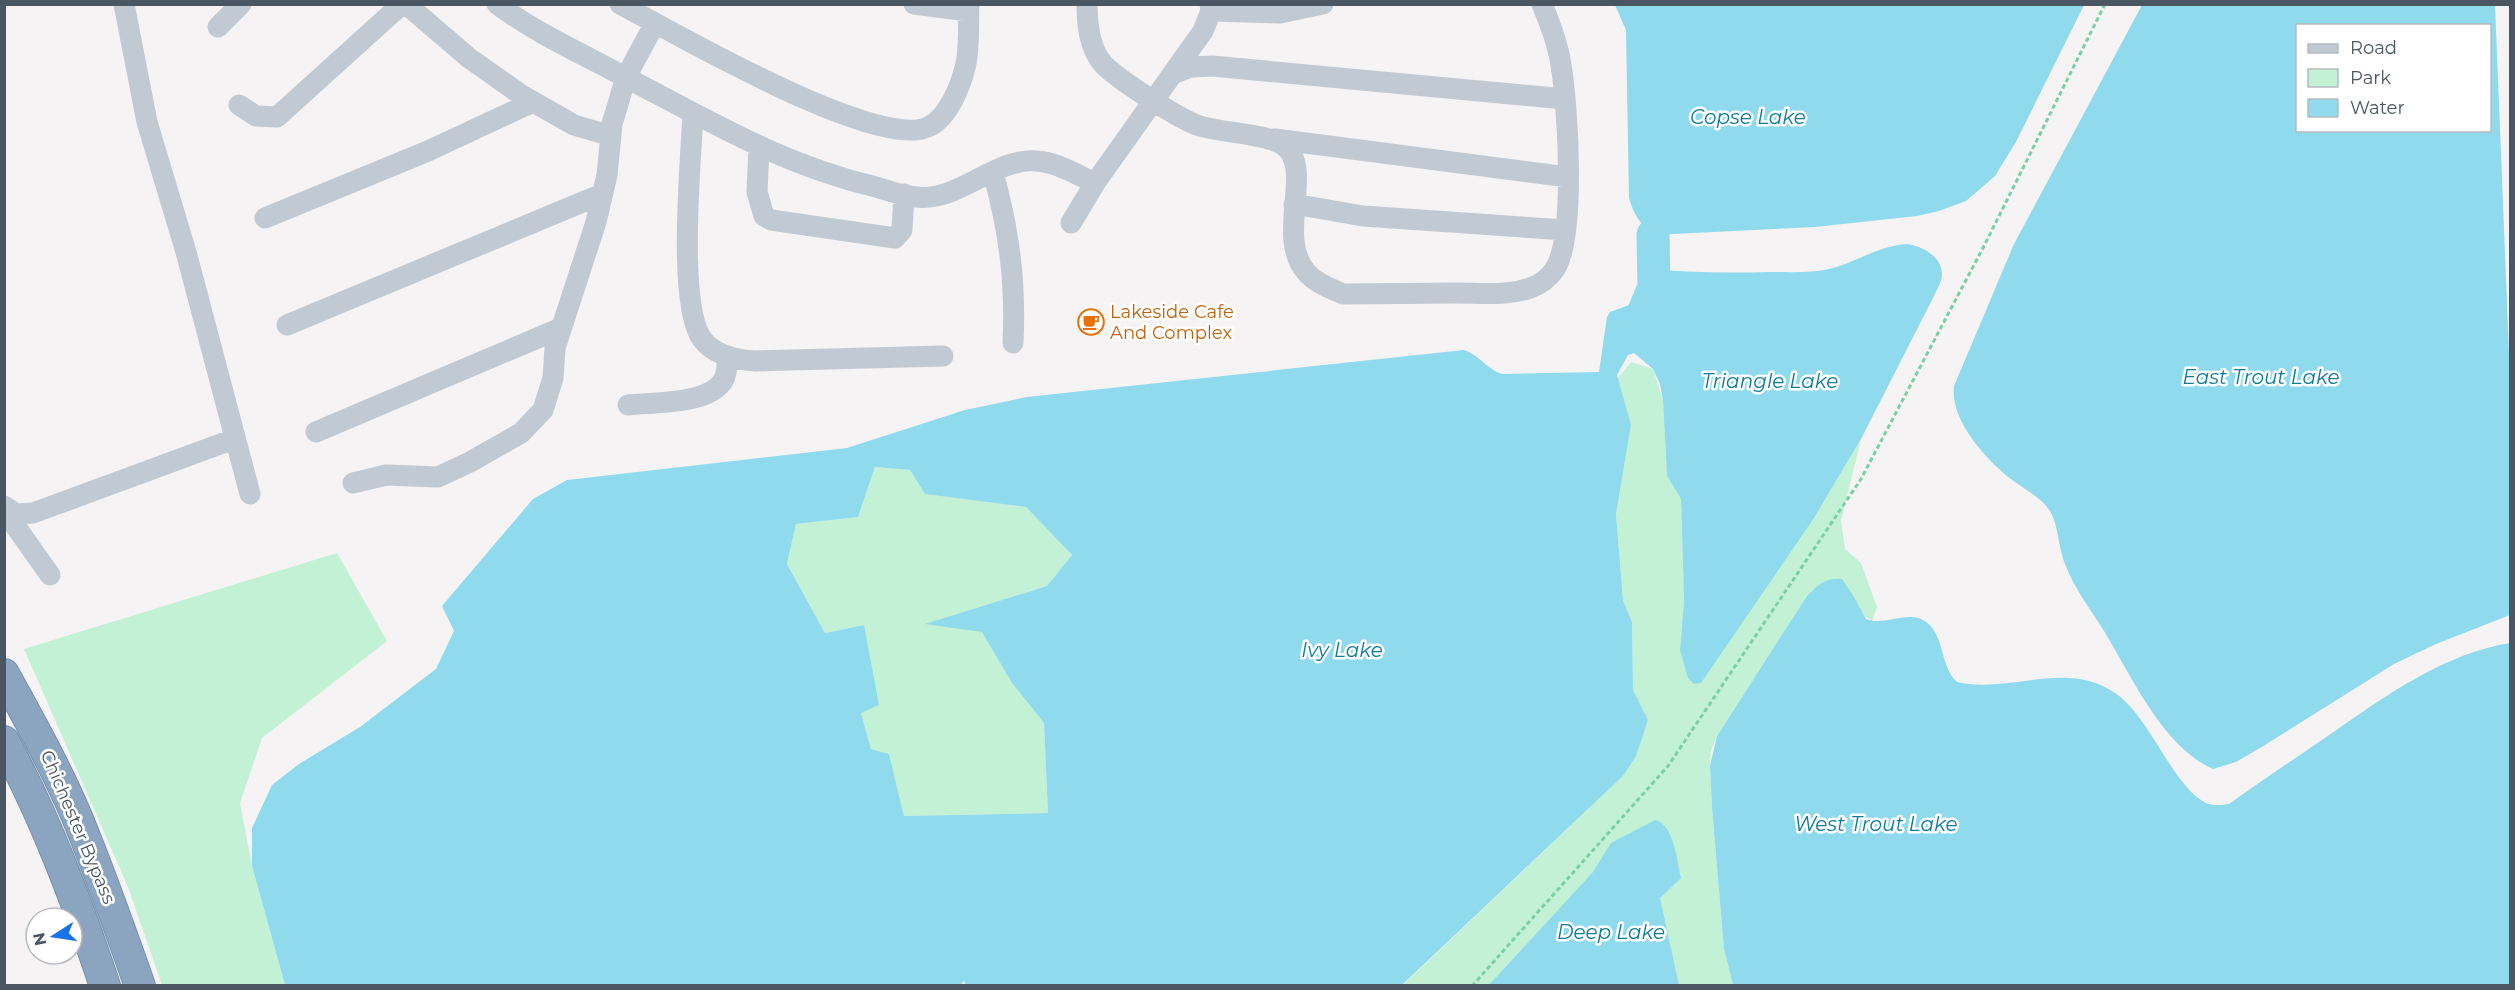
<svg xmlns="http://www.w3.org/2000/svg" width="2515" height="990" font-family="Montserrat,sans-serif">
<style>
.green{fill:#c3f1d5}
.water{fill:#90daee;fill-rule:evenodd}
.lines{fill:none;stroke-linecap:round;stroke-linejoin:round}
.river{stroke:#90daee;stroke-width:33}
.highway-casing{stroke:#7690ad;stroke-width:32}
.path{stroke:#7ad0a6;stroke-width:3;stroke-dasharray:4.5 3;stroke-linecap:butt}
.minor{stroke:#c1cad2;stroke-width:21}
.highway{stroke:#8ba5c1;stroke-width:30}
.labels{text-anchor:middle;stroke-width:5;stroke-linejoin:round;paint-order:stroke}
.food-label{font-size:18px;fill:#c56008;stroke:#fff;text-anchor:start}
.street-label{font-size:18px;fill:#4a5661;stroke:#fff}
.water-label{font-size:20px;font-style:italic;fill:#0c7c9b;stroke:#fff}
</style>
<rect width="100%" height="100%" fill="#f5f3f3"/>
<path class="green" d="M 1631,362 L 1653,369 L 1663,401 L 1667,476 L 1681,499 L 1684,600 L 1680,650 L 1814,518 L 1861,439 L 1841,521 L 1845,549 L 1861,563 L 1877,607 L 1872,621 L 1862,614 L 1853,595 L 1807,597 L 1717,736 L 1711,751 L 1710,766 L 1712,808 L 1724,949 L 1733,985 L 1402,986 L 1623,776 L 1648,720 L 1633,690 L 1632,622 L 1623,600 L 1616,514 L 1631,425 L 1617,379 Z
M 875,467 L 910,470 L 926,494 L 1026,507 L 1072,555 L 1047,586 L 927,624 L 982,631 L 1012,683 L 1044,723 L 1048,813 L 904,816 L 889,754 L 871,749 L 861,713 L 864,625 L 825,633 L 787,564 L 796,524 L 858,517 Z
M 337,553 L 387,641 L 262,738 L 240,803 L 252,866 L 285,985 L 162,985 L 128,887 L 24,649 Z"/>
<path class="water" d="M 1615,5 L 2084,5 L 2016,142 L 1995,176 L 1966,201 L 1939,211 L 1917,216 L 1815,227 L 1653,235 C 1641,226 1633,213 1629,198 L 1626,30 Z
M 2142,5 L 2495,5 L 2510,377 L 2510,615 L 2436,644 L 2394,664 L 2265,745 L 2236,762 L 2213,769 C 2163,747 2132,677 2104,631 C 2091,610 2074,588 2065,564 C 2058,548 2059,526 2050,511 C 2040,496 2022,488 2008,477 C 1983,456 1950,419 1954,386 L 2014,244 ZM 2298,26 L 2490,26 L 2490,130 L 2298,130 Z
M 1908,244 C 1923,247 1942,256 1942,275 C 1942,282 1936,291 1933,298 L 1861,439 L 1814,518 L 1701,683 L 1694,684 L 1688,678 L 1680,650 L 1684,600 L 1681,499 L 1667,476 L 1663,401 L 1660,384 L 1653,369 L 1634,353 L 1628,355 L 1617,375 L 1631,425 L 1616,514 L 1623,600 L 1632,622 L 1633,690 L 1648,720 L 1636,756 L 1623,776 L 1402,985 L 967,986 L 964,981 L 960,986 L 285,985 L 252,866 L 252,828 L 272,785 L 299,764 L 360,727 L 436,669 L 454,631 L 442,606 L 533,499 L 567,480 L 847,448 L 965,410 L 1027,397 L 1464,350 C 1480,355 1486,369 1502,374 L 1599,372 L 1607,317 L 1610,312 L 1640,301 L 1644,294 L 1647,274 L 1654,269 C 1692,273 1730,273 1769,272 C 1787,272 1807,273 1825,270 C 1855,264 1875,246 1908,244 ZM 875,467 L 910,470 L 925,494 L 1026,507 L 1072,555 L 1047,586 L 925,624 L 982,632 L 1012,683 L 1044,723 L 1048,813 L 904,816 L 889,754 L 871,749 L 861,713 L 879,705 L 864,625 L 825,633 L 787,564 L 796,524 L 858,517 Z
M 1842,579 L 1853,595 L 1866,619 C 1883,626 1904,612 1921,619 C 1945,629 1939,666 1957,682 C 2009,694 2067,659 2115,693 C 2150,716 2173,787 2206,803 C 2213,806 2222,805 2229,804 C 2264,779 2300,755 2335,731 C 2388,694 2446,653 2510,643 L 2510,985 L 1733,985 L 1724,949 L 1712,808 L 1710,766 L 1717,736 L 1807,596 C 1817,586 1825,577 1842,579 Z
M 1655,820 C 1674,824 1677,861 1681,878 L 1660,898 L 1679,985 L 1489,985 L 1593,872 L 1611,843 Z"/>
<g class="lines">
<path class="river" d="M 1644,311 L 1654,287 L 1653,235"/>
<g class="highway-casing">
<path id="highway" d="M 4,674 C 30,721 56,768 77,817 C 100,873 120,929 140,986
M 4,741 C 46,819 77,902 105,986"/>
</g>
<path class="path" d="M 1472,986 L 1668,766 L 1861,479 L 1984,246 L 2105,4"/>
<path class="minor" d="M 124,4 L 147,122 L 186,252 L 250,494
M 406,4 L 469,58 L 523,96 L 574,125 L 611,136
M 497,4 C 537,34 583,54 627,78 C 711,122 783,165 876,187 C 889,191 902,196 916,197 C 960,202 993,158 1036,161 C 1057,162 1077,175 1095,183
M 620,4 C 671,31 882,154 930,126 C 948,117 960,87 965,68 C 970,49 968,25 969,4
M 914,4 L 968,11
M 1087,4 C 1087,24 1089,49 1104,65 C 1119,80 1180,120 1200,126 C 1222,133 1268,134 1283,145 C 1316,167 1274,237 1307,273 C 1317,284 1330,288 1343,294 C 1381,294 1419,293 1457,293 C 1481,293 1507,296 1530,288 C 1539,285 1549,278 1555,269 C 1576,235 1568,107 1561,65 C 1558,44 1550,24 1542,4
M 1211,11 L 1280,13 L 1323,4
M 218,27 L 241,4
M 1175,73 L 1191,67 L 1212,66 L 1565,99
M 239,105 L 256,116 L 277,117 L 402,4
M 693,113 C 691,159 677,304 702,339 C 714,355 737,360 756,361 L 943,356
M 1275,139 L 1568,177
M 759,147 L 757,192 L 764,216 L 771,220 L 895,238 L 902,230 L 904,194
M 993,172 C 1009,231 1016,281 1013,343
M 1294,204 L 1363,216 L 1565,230
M 265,218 L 428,151 L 533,102
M 1071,223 L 1095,183 L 1203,31 L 1211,11 L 1210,4
M 287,325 L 602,194
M 628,405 C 653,402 711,405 724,379 C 727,374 727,363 728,356
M 316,432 L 561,328
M 353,483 L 386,475 L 438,477 L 470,462 L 521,433 L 543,410 L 553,378 L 555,348 L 596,222 L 607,175 L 612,124 L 626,77 L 655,23
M 4,506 L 16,514 L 33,513 L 234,439
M 4,510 L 50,575"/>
<use href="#highway" class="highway"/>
</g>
<defs>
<g id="cafe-ring" transform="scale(1.35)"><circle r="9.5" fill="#fff" stroke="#e8710a" stroke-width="1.5"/><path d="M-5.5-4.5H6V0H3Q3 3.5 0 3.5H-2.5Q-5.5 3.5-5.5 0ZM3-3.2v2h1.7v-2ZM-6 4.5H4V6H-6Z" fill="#e8710a"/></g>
</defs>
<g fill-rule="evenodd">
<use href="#cafe-ring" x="1091" y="322"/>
</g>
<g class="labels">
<g class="food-label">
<text x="1110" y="318">Lakeside Cafe<tspan x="1110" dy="21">And Complex</tspan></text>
</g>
<g class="street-label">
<text transform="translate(78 827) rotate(67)" y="6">Chichester Bypass</text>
</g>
<g class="water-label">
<text x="1748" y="124">Copse Lake</text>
<text x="2261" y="384">East Trout Lake</text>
<text x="1770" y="388">Triangle Lake</text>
<text x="1342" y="657">Ivy Lake</text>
<text x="1876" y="831">West Trout Lake</text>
<text x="1611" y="939">Deep Lake</text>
</g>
</g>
<rect width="2515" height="990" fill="none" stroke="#4a5661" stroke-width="12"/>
<rect x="2296" y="24" width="195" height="108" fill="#ffffff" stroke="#b7bbc0" stroke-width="1.5"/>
<rect x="2308" y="44" width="30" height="9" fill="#c1cad2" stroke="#b7bbc0" stroke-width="1.5"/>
<text x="2350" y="54" font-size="18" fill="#4a5661">Road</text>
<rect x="2308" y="69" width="30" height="18" fill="#c3f1d5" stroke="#b7bbc0" stroke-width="1.5"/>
<text x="2350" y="84" font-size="18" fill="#4a5661">Park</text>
<rect x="2308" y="99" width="30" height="18" fill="#90daee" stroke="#b7bbc0" stroke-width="1.5"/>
<text x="2350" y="114" font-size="18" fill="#4a5661">Water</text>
<g transform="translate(54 936) rotate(258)"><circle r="28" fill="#ffffff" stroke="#b7bbc0" stroke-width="1.5"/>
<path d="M0-4.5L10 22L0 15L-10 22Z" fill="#1a73e8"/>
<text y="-9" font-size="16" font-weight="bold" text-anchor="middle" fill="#4a5661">N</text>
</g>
</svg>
